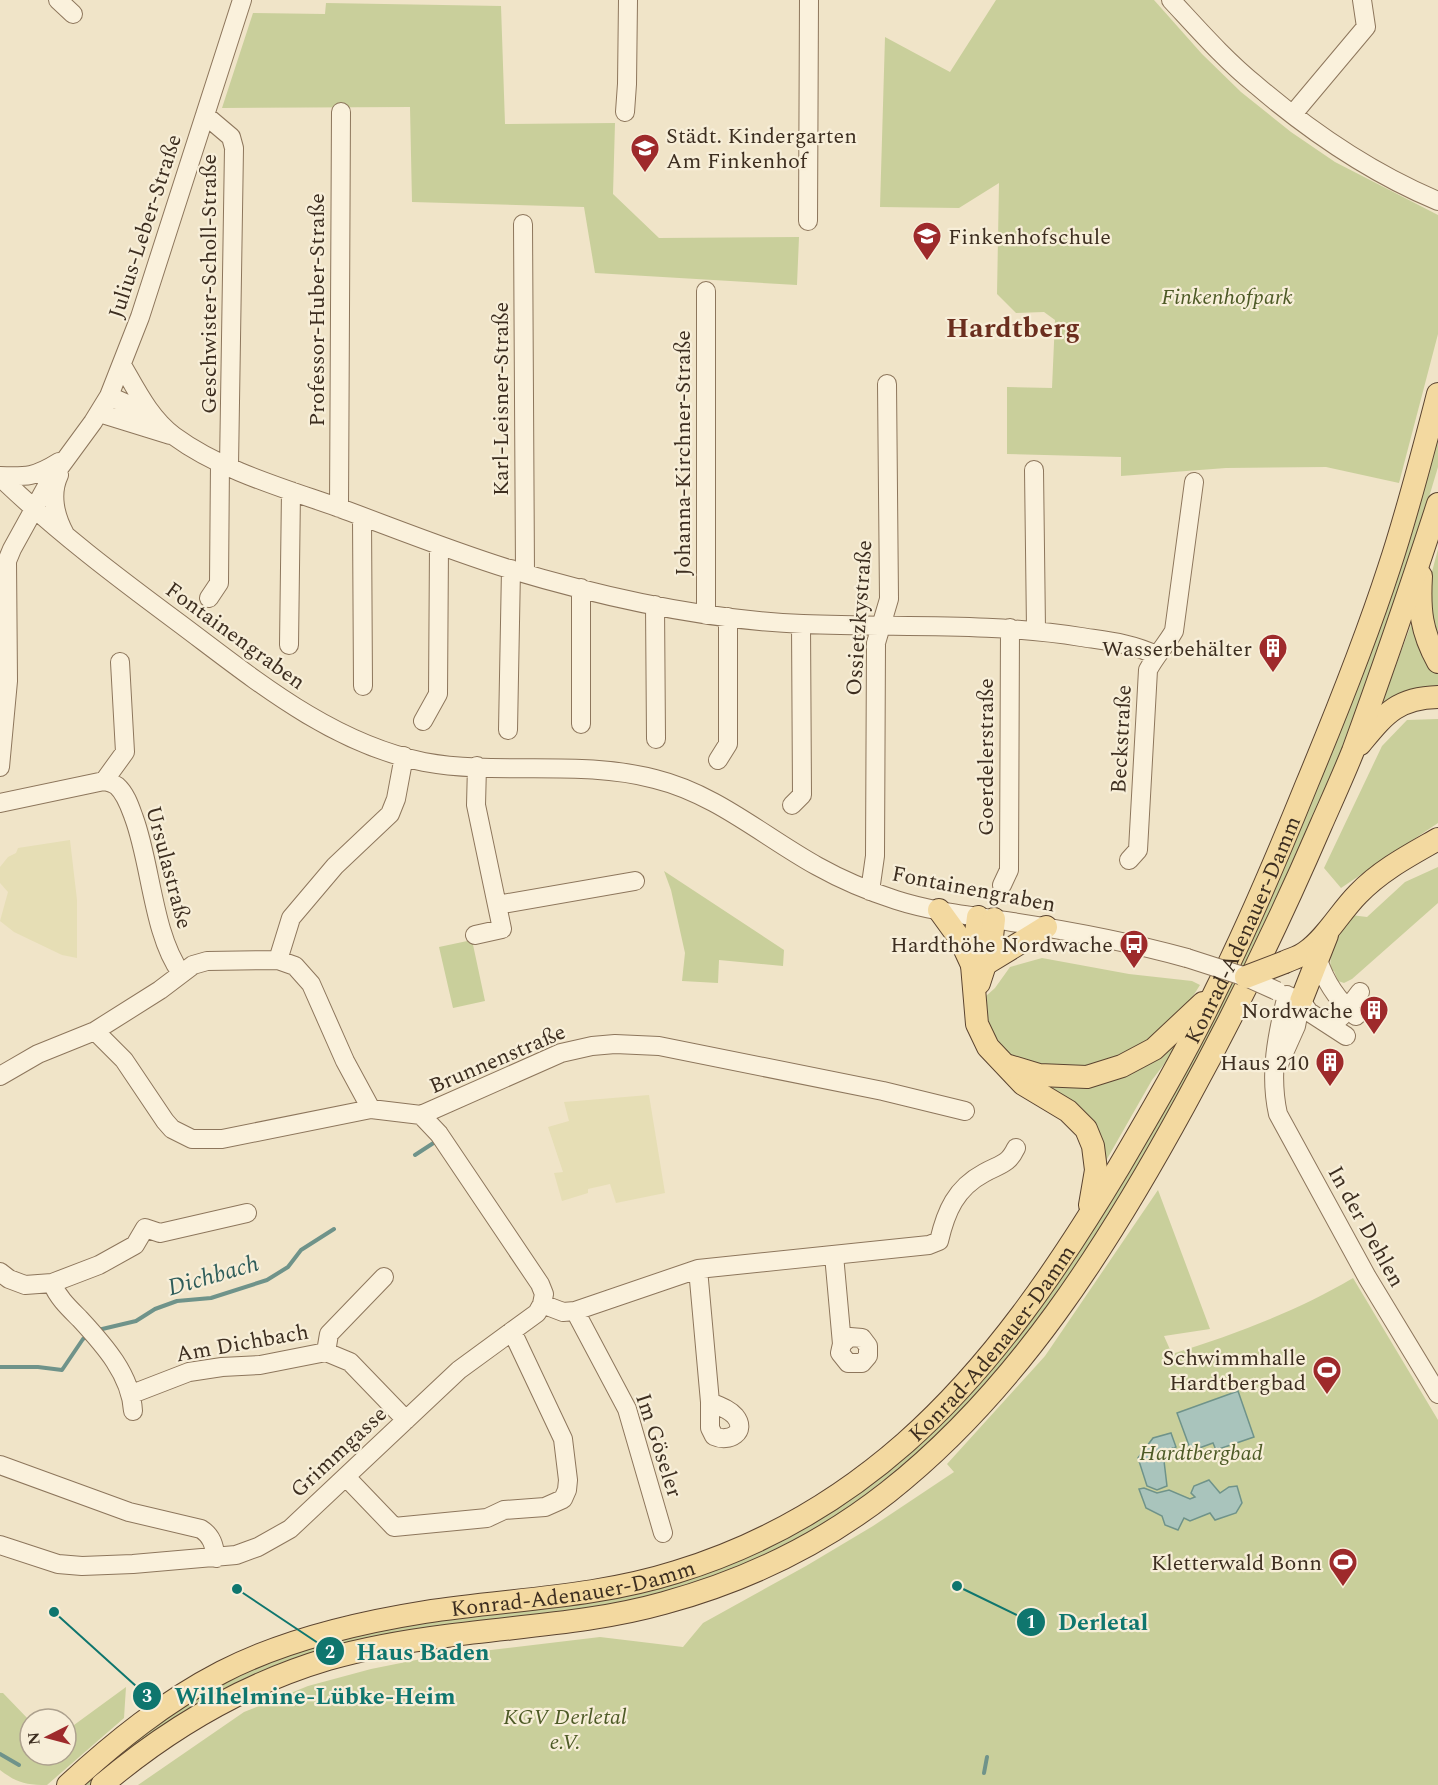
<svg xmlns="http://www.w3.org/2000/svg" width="1438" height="1785" font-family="Spectral,serif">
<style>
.farmland{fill:#e6deb5}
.green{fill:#c9cf9b}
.water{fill:#a9c4bc;stroke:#6f938a;stroke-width:1.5}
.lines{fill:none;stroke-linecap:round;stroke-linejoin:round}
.stream{stroke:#6f938a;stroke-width:4}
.minor-casing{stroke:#8d765c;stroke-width:20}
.major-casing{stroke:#5b4430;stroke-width:24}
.minor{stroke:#faf1dc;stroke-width:18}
.major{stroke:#f3d9a0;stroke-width:22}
.minor-bridge-casing{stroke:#8d765c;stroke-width:20;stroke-linecap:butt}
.major-bridge-casing{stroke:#5b4430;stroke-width:24;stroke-linecap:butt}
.minor-bridge{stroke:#faf1dc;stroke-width:18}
.major-bridge{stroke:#f3d9a0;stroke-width:22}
.labels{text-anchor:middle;stroke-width:4.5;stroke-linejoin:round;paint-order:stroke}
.poi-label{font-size:22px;fill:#3d2e20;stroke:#f7eed8;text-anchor:end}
.street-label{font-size:22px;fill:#3d2e20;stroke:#f7eed8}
.park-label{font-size:22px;font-style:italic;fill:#4d5a26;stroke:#f7eed8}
.water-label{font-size:24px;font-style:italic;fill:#2f5d5a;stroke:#f7eed8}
.district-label{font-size:28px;font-weight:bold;fill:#6b2e1e;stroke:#f7eed8}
.leader{fill:none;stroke:#0f766e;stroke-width:2}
.callout-dot{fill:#0f766e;stroke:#f7eed8;stroke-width:2}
.mark-label{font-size:18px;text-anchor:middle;font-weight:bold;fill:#fff}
.callout-label{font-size:24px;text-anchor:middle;font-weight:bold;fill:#0f766e;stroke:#f7eed8;stroke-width:4.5;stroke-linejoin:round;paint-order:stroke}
</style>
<rect width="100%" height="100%" fill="#f0e4c8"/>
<path class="farmland" d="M 70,840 L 77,900 L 77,958 L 62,955 L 14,932 L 0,921 L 8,892 L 0,883 L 0,867 L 8,857 L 16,853 L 18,848 Z
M 649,1095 L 665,1193 L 616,1203 L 610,1184 L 588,1189 L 588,1193 L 562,1201 L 554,1173 L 563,1172 L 548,1127 L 569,1121 L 564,1102 Z"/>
<path class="green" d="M 996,0 L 1154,0 L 1202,54 L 1241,92 L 1291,132 L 1335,162 L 1438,215 L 1438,334 L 1399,483 L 1326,467 L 1226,468 L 1121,476 L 1121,457 L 1007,454 L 1007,387 L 1052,388 L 1055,320 L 1044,312 L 1016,313 L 997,294 L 999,183 L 959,208 L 880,207 L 885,37 L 950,72 Z
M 326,3 L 501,6 L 505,124 L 615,123 L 613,194 L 659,238 L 799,237 L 797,285 L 595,273 L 584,207 L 412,202 L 410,107 L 222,108 L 253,13 L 325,14 Z
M 1438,426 L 1438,467 L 1418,534 L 1385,636 L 1315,819 L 1184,1090 L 1064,1289 L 968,1408 L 873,1493 L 764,1559 L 635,1602 L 388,1637 L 131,1751 L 91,1785 L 83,1785 L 163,1717 L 241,1672 L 341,1637 L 684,1578 L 939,1424 L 1223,994 Z
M 1438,549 L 1438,646 L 1428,587 Z
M 1415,614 L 1438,669 L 1438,689 L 1379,711 Z
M 1438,719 L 1438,823 L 1341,888 L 1324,868 L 1382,746 L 1407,720 Z
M 1438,867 L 1438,903 L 1352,979 L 1344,983 L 1338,981 L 1334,971 L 1330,971 L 1331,950 L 1351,915 L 1367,917 L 1405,882 Z
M 664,871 L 784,950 L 783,966 L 719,960 L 718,983 L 682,981 L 685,953 L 671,890 Z
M 472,940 L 485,1001 L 453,1008 L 439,947 Z
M 1042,958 L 1129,974 L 1192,981 L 1200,985 L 1181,1015 L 1151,1044 L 1082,1071 L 1038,1067 L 1007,1053 L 989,1027 L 986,996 L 995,988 L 1010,967 Z
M 1185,1028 L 1178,1046 L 1152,1080 L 1103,1166 L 1030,1079 L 1062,1084 Z
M 1158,1190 L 1210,1329 L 1164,1336 L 1172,1354 C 1236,1334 1295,1312 1353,1278 L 1438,1420 L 1438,1785 L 138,1785 L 244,1712 L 308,1686 L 371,1669 L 431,1657 L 600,1637 L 683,1647 L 703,1623 L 806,1566 L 873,1526 L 954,1472 L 947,1464 L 1045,1356 Z
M 126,1687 L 124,1718 L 47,1785 C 26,1785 17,1783 0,1770 L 0,1693 L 3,1693 L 30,1721 L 30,1755 L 66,1755 L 66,1726 L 74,1725 Z"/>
<path class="water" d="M 1238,1391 L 1254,1437 L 1216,1450 L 1213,1443 L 1191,1451 L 1177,1413 Z
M 1171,1433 L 1176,1447 L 1170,1449 L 1164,1461 L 1167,1486 L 1157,1490 L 1147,1486 L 1138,1458 L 1153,1438 Z
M 1209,1480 L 1220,1493 L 1229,1487 L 1237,1486 L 1242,1503 L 1236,1513 L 1215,1520 L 1210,1513 L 1190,1521 L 1184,1518 L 1178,1530 L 1165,1525 L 1162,1516 L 1146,1508 L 1139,1489 L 1144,1488 L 1157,1493 L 1169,1490 L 1190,1499 L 1195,1497 L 1191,1493 L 1194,1486 Z"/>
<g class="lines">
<path class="stream" d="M 415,1155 L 435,1142
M 98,1330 L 136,1321 L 155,1309 L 177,1301 L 211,1298 L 267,1280 L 288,1267 L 301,1250 L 334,1229
M 0,1367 L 38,1367 L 62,1370 L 83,1339 L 90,1335
M 0,1754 L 19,1765
M 984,1773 L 987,1757"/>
<g class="minor-casing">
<path id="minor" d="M 58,0 L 73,14
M 1171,0 C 1198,29 1225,60 1256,85 C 1311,132 1371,173 1438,201
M 625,112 L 627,84 L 628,0
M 1293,114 L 1366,27 L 1362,0
M 205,115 L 231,137 L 234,148 L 229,466
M 808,221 L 809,0
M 523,224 L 525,573
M 706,291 L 706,615
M 122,365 C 137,391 150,418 174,436 C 220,470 283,488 337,507 C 394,528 451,551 509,569 C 602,597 707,620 803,624 C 897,628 988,622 1081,637 C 1107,641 1131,643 1156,655
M 109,396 L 152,415
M 99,413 L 170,435
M 1034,470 L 1036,629
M 59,475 C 50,494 55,516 65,534
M 0,476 C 27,477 35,477 59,462
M 0,477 C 56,531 117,577 179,623 C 254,679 330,743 424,762 C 500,776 580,759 655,779 C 716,794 763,836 817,866 C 842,880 868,891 896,900 C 933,912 974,916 1012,922 C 1071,931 1129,942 1187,958
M 339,508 L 341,112
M 362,518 L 363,686
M 581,588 L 581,724
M 209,598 L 219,583 L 220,462
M 655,605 L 656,739
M 289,645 L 291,491
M 423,721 L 438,694 L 439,546
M 508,730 L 511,569
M 718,760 L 728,744 L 728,617
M 0,767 L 8,681 L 7,561 L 12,549 L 49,482 L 93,422 L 109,396 L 140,317 L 242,0
M 104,781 L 125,752 L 120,662
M 0,803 L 104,781 C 109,782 113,783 117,786 C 126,794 130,807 134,818 C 151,864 153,935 181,973
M 792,805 L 802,795 L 801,624
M 1129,860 L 1138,850 L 1148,670 C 1156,655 1166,645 1174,631 L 1194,482
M 1002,885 L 1009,870 L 1010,628
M 870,891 L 875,856 L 876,643 L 889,599 L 887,384
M 497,905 L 635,881
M 475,935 L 502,929 L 476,805 L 477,766
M 278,960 L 291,918 L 335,866 L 390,814 L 396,799 L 404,756
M 1318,960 C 1326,983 1337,1000 1356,1016
M 1287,995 C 1277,1035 1269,1074 1278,1114 L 1367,1277 L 1438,1394
M 1289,996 L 1301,1001 L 1309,1012 L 1346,1036
M 1341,1017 L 1360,992
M 95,1031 L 124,1060 L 165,1121 L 172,1129 L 192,1139 L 222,1139 L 371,1109 L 421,1115 L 561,1053 L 592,1046 L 615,1044 L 659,1046 L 883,1091 L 965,1111
M 1279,1064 L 1296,1026 L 1301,1001
M 0,1076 L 38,1054 L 95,1031 L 160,990 L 193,965 L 207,961 L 278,960 L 295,966 L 311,984 L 345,1061 L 371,1109
M 421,1115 L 439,1134 L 540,1284 L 544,1294 L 542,1304
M 834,1255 L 842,1344 L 850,1337 L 862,1338 L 868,1346 L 868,1356 L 862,1363 L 848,1363 L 840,1353 L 842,1344
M 698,1269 L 710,1402 L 710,1428 L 714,1436 C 729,1443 748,1432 735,1416 C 729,1409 719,1406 710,1402
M 0,1272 L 9,1279 L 25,1285 L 52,1283 L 99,1265 L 135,1245 L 145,1228 L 160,1233 L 247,1213
M 52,1283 C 58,1298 69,1308 80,1319 C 104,1345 131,1375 133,1411
M 575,1311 L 627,1409 L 663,1533
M 326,1352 L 329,1334 L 384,1277
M 132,1394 L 189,1372 L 222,1367 L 260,1365 L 326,1352 L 350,1362 L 406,1420
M 0,1465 L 129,1512 L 201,1529 C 212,1536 214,1545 216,1558
M 346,1477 L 394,1527 L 487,1518 L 504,1510 L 545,1507 L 563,1499 L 567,1490 L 568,1480 L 563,1439 L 512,1331
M 0,1545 L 58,1564 L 82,1566 L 133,1564 L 236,1555 L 258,1547 L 290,1529 L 459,1370 L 537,1313 L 542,1304 L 563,1312 L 575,1311 L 698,1269 L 929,1245 L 939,1241 C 946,1211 956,1188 984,1173 C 1000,1164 1008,1165 1016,1148"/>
</g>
<g class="major-casing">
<g id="major">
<path d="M 1421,576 C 1419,610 1421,631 1438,662"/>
<path d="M 1360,744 C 1385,714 1397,698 1438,697"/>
<path d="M 939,910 L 960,939 L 972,965"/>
<path d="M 978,917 L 972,965 L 977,1024 L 988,1047 L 1023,1084 L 1068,1111 L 1086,1129 L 1093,1146 L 1096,1170 L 1090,1205"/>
<path d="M 1285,962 C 1291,959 1300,957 1306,952 C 1327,937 1340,912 1358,894 C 1381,870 1410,855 1438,839"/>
<path d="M 987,963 L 1046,927"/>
<path d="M 979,983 L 991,946 L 994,919"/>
<path d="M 1301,1001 L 1327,935"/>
<path d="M 1009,1066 L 1039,1075 L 1087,1077 L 1122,1066 L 1154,1049 L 1203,1003"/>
<path id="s1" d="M 68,1785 C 115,1742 164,1702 222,1672 C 284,1640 356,1623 425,1612 C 509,1599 594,1598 676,1572 C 761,1546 838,1502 905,1443 C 993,1365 1059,1267 1119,1167 C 1153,1109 1187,1051 1216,990 C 1249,924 1278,855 1306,786 C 1336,714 1365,642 1389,568 C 1408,511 1423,452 1438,394"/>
<path d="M 102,1785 C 168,1729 244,1684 328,1659 C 366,1648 407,1641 446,1636 C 519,1626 593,1623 664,1603 C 745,1581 822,1544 888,1492 C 1017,1390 1107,1247 1185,1104 C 1235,1013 1280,920 1321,825 C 1332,800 1343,776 1353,751 C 1383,669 1411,587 1438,504"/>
</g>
</g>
<use href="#minor" class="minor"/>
<use href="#major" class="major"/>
<g class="minor-bridge-casing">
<path id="minor-bridge" d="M 1187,958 L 1246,977 L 1277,991"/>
</g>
<g class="major-bridge-casing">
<path id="major-bridge" d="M 1246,977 L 1285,962"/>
</g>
<use href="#minor-bridge" class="minor-bridge"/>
<use href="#major-bridge" class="major-bridge"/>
</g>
<defs>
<g id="school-pin" transform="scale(1.5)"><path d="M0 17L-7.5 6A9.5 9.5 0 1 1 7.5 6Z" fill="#9e2a2b" stroke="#f7eed8"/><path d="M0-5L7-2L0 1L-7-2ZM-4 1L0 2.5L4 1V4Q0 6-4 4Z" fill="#fff"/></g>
<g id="building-pin" transform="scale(1.5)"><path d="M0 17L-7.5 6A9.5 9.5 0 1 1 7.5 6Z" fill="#9e2a2b" stroke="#f7eed8"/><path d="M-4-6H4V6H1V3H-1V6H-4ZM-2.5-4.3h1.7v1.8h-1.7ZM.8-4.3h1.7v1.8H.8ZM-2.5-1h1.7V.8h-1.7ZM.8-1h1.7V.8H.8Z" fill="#fff"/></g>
<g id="bus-pin" transform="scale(1.5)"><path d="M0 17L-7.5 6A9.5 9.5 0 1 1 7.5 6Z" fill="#9e2a2b" stroke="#f7eed8"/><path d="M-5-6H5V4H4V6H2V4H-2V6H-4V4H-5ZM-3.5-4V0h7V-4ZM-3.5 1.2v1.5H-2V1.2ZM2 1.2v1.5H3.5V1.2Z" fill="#fff"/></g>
<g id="stadium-pin" transform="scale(1.5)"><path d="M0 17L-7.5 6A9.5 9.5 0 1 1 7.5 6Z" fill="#9e2a2b" stroke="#f7eed8"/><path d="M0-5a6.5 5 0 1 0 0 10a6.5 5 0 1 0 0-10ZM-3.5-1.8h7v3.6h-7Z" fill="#fff"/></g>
</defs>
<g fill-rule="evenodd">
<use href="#school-pin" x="645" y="148"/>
<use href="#school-pin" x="927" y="236"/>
<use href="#building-pin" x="1273" y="648"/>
<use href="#bus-pin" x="1134" y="944"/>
<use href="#building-pin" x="1374" y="1010"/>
<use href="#building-pin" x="1330" y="1062"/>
<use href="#stadium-pin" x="1327" y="1370"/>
<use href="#stadium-pin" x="1343" y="1562"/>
</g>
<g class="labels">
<g class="poi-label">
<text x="666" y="143" text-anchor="start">Städt. Kindergarten<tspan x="666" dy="25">Am Finkenhof</tspan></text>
<text x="948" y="244" text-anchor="start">Finkenhofschule</text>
<text x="1252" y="656">Wasserbehälter</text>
<text x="1113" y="952">Hardthöhe Nordwache</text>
<text x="1353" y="1018">Nordwache</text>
<text x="1309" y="1070">Haus 210</text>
<text x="1306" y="1365">Schwimmhalle<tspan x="1306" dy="25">Hardtbergbad</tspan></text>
<text x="1322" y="1570">Kletterwald Bonn</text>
</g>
<g class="street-label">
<text transform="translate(144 226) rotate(-72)" y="8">Julius-Leber-Straße</text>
<text transform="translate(208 284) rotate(-90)" y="8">Geschwister-Scholl-Straße</text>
<text transform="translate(316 310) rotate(-90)" y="8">Professor-Huber-Straße</text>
<text transform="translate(500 399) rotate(-90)" y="8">Karl-Leisner-Straße</text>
<text transform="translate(682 453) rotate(-90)" y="8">Johanna-Kirchner-Straße</text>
<text transform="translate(858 618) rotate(-86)" y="8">Ossietzkystraße</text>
<text transform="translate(236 635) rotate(36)" y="8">Fontainengraben</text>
<text transform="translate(1120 739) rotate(-87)" y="8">Beckstraße</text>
<text transform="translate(985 757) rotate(-90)" y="8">Goerdelerstraße</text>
<text transform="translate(170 867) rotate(75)" y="8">Ursulastraße</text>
<text transform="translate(974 888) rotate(11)" y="8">Fontainengraben</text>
<text dy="8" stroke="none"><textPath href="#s1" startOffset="1542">Konrad-Adenauer-Damm</textPath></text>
<text transform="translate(497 1058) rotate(-23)" y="8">Brunnenstraße</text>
<text transform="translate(1367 1226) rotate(61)" y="8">In der Dehlen</text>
<text dy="8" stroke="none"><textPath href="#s1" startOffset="1056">Konrad-Adenauer-Damm</textPath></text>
<text transform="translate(242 1342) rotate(-10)" y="8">Am Dichbach</text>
<text transform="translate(660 1445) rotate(72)" y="8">Im Göseler</text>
<text transform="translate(338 1451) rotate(-43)" y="8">Grimmgasse</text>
<text dy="8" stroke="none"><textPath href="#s1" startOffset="554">Konrad-Adenauer-Damm</textPath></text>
</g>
<g class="park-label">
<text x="1227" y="304">Finkenhofpark</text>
<text x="1201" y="1460">Hardtbergbad</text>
<text x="565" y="1724">KGV Derletal<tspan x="565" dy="25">e.V.</tspan></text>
</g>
<g class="water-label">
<text transform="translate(213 1275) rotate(-16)" y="8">Dichbach</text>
</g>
<g class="district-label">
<text x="1013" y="337">Hardtberg</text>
</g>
</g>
<path class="leader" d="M957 1586L1031 1622M237 1589L330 1651M54 1612L147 1696"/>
<g class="callout-dot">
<circle cx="957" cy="1586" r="6"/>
<circle cx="237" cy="1589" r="6"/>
<circle cx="54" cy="1612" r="6"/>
<circle cx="1031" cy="1622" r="15"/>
<circle cx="330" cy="1651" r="15"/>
<circle cx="147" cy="1696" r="15"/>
</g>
<g class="mark-label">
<text x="1031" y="1628">1</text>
<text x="330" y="1658">2</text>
<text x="147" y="1702">3</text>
</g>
<g class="callout-label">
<text x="1103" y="1630">Derletal</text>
<text x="423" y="1660">Haus Baden</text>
<text x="315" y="1704">Wilhelmine-Lübke-Heim</text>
</g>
<g transform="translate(48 1737) rotate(264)"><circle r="28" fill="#f7eed8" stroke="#ada18e" stroke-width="1.5"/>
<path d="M0-4.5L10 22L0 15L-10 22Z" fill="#9e2a2b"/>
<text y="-9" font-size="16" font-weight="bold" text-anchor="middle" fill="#3d2e20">N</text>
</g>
</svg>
